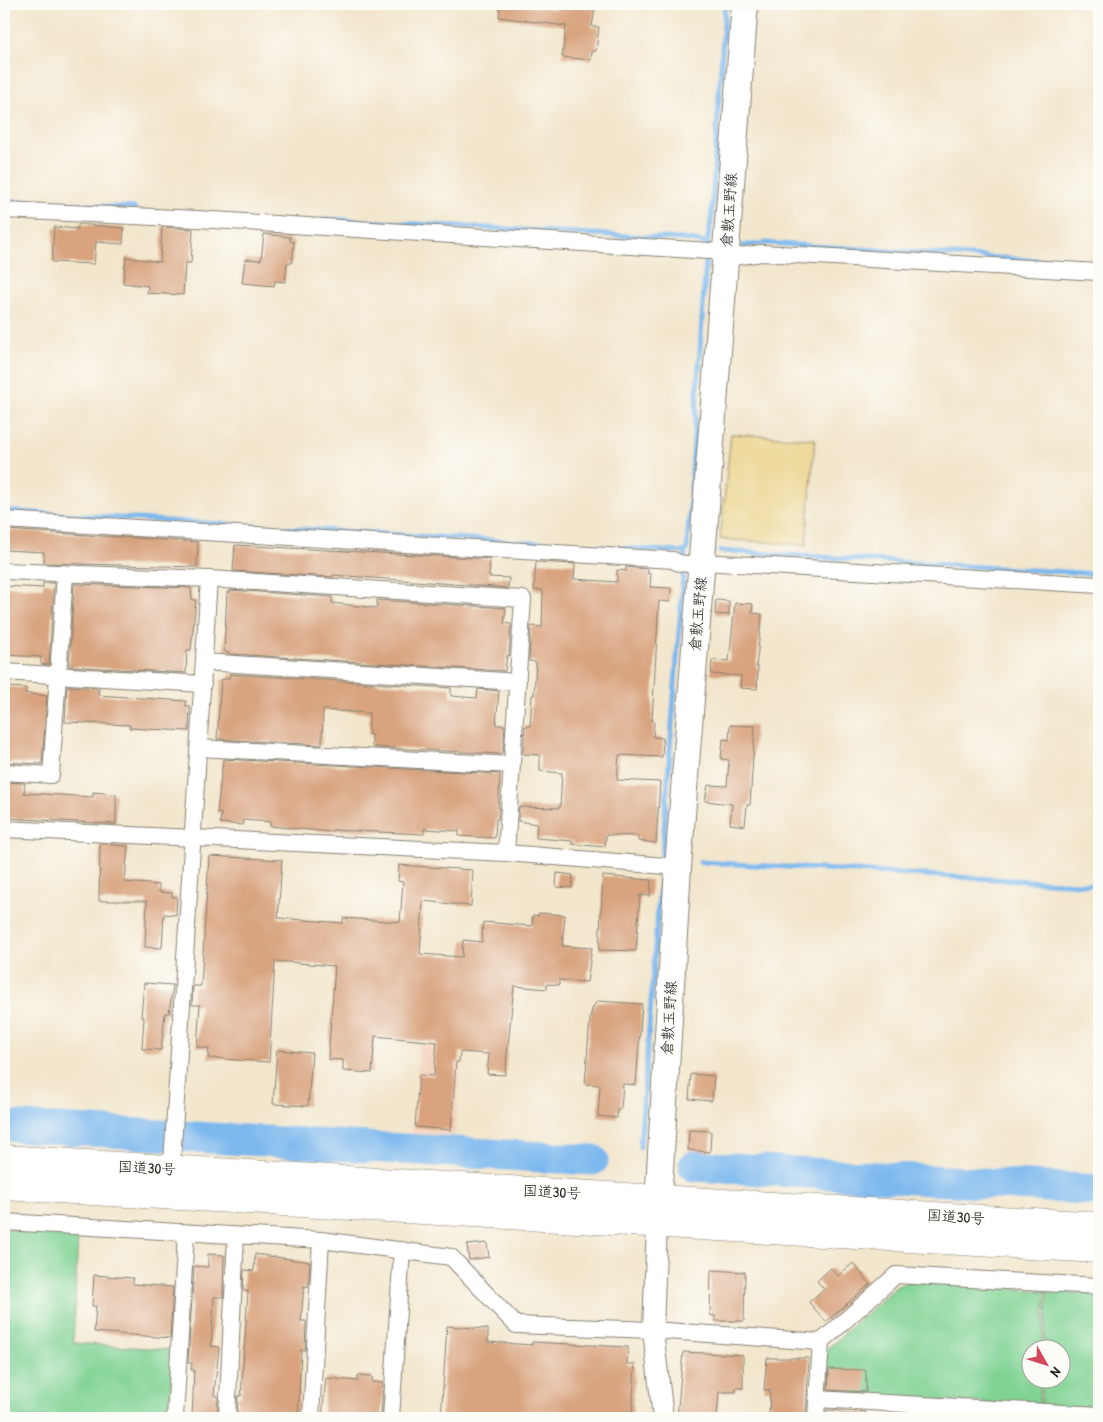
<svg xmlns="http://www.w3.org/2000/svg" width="1103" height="1422" font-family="'Patrick Hand','Klee One',sans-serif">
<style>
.built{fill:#f3d4bf}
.green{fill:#81d394;stroke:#4e7858}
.sand{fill:#eeda9e;stroke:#857b5d}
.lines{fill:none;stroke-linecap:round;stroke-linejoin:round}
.stream{stroke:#7cb8ee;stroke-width:5}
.river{stroke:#7cb8ee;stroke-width:31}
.building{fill:#d8a37e}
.minor-casing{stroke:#878174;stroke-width:18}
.tertiary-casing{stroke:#878174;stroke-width:22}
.primary-casing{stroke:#878174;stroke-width:28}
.trunk-casing{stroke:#878174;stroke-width:29}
.minor{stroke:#fff;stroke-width:16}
.tertiary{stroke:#fff;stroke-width:20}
.primary{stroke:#fff;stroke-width:26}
.trunk{stroke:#fff;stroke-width:28}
.labels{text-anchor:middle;stroke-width:4;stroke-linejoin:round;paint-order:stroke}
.street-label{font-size:15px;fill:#1c1c1c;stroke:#fdfcf7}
</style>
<rect width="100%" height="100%" fill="#fdfcf7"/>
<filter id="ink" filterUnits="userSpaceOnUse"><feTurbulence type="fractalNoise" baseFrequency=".02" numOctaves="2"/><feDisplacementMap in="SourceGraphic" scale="10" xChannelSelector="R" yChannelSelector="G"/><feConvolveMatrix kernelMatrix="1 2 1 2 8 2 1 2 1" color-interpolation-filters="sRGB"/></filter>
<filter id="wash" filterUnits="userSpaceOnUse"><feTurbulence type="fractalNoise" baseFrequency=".0096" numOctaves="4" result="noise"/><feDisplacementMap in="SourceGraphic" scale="20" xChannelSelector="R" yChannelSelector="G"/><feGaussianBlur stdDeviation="1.12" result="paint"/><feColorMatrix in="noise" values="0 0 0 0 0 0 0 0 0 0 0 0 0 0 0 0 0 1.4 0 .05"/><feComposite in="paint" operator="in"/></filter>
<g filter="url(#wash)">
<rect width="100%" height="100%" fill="#f2e6cc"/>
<path class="built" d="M 419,1045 L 461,1047 L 454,1149 L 412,1146 Z"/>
<path class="green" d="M 4,1229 L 78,1234 L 73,1343 L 174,1350 L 168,1418 L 4,1418 Z
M 909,1281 L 1046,1291 L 1042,1349 L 1030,1350 L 1030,1380 L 1040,1380 L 1039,1406 L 823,1394 L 827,1349 L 896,1287 Z
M 1048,1291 L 1099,1295 L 1099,1411 L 1041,1407 L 1042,1380 L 1060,1380 L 1060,1350 L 1044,1349 Z"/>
<path class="sand" d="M 731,434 L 815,439 L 806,545 L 720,539 Z"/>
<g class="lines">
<path class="stream" d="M 4,201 L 135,208
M 325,219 L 683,239 L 706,243
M 742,246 L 766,243 L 1081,263
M 4,511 L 685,552
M 720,551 L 1099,574
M 700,862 L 1099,885
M 640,1147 L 685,552 L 687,549 L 707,243 L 711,222 L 725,4"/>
<path class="river" d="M 4,1126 L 593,1160
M 694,1166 L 1099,1190"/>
</g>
<g id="blocks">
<path class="building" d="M 500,4 L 525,4 L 525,6 L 554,9 L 555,4 L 595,8 L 592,27 L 599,27 L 596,51 L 592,51 L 591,60 L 562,57 L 566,26 L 499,17 Z
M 78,224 L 124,228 L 123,244 L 96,242 L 94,264 L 52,262 L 54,227 L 78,229 Z
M 162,227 L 193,229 L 191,263 L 185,263 L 183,295 L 147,293 L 148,286 L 123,283 L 126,257 L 160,262 Z
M 264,234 L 290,237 L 290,241 L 294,242 L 292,263 L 287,263 L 285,282 L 275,281 L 274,286 L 242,283 L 245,259 L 261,260 Z
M 5,530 L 198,542 L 197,567 L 44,563 L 44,552 L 4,550 Z
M 235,545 L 490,559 L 489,577 L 509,578 L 508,588 L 333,575 L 333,577 L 233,571 Z
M 536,562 L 575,564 L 574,579 L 617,582 L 617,570 L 626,571 L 626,567 L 648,569 L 648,574 L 651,574 L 650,587 L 671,588 L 670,602 L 659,601 L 652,721 L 654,721 L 653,737 L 663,738 L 662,757 L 619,755 L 617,780 L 660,782 L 656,843 L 638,841 L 638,836 L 606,835 L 605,847 L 572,844 L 573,841 L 536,838 L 537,824 L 518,821 L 519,807 L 560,808 L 562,773 L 540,771 L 540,755 L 523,754 L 525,726 L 530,726 L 532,695 L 534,695 L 536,662 L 529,661 L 531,626 L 542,627 L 543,590 L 534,590 Z
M 43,583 L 54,583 L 49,665 L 41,664 L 41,657 L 4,655 L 4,586 L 43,588 Z
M 74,584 L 191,588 L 192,600 L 196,600 L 191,650 L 187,650 L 186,673 L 69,666 Z
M 230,590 L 332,597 L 332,603 L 377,608 L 377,600 L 506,608 L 504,623 L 511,624 L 509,656 L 507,655 L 505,671 L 231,654 L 224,651 L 227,592 L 230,593 Z
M 716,600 L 729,601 L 729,615 L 715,614 Z
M 735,603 L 753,604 L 752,613 L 762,614 L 756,667 L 758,667 L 757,689 L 740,688 L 741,676 L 711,674 L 712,660 L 729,661 Z
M 230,674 L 451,688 L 451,696 L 477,698 L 478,689 L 499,691 L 496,725 L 505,725 L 503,752 L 501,754 L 372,747 L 372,735 L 369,735 L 369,713 L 323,710 L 322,745 L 217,739 L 221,680 L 229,678 Z
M 67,686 L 99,688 L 98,695 L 186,701 L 186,706 L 190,706 L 189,731 L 129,728 L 130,725 L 65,722 Z
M 4,687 L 26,688 L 25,693 L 47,696 L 42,764 L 4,762 Z
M 730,725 L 755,726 L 750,805 L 747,805 L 745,826 L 730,824 L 732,804 L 705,801 L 708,785 L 727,786 L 729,760 L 721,759 L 723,739 L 729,740 Z
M 223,759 L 500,774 L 498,819 L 496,819 L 495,838 L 459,836 L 459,831 L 424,829 L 424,834 L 332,830 L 331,832 L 270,826 L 271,822 L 243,820 L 243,825 L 220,823 L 221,813 L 217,813 Z
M 4,782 L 25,783 L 24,793 L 93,797 L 93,792 L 116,794 L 116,824 L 4,818 Z
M 100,844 L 128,846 L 125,882 L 159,885 L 159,892 L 172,893 L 172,897 L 177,897 L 176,915 L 164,914 L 162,948 L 145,947 L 147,901 L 99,901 Z
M 209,856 L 282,860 L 278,918 L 343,923 L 343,918 L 400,922 L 403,882 L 398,881 L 399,865 L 473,870 L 471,906 L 423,901 L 420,954 L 462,957 L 463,940 L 482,942 L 483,922 L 532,926 L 533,915 L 538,916 L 539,913 L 565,915 L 562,946 L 592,948 L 587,982 L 559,980 L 559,985 L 547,984 L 547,989 L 514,986 L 505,1075 L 487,1074 L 489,1054 L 460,1052 L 459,1062 L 456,1062 L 451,1130 L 415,1127 L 419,1075 L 434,1076 L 437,1042 L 375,1036 L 372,1073 L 343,1071 L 343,1060 L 328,1059 L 335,966 L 275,961 L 269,1062 L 208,1058 L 209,1048 L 197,1047 L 200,1005 L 192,1005 L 193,986 L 201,986 Z
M 557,873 L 573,875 L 572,888 L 556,887 Z
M 603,876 L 651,880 L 650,896 L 640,895 L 636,951 L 599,950 Z
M 144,983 L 173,985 L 169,1013 L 165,1013 L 161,1050 L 142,1049 L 144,1017 L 141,1017 Z
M 597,1001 L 642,1004 L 636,1085 L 623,1084 L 621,1109 L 617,1109 L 617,1118 L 598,1116 L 600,1085 L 585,1084 L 590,1019 L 592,1009 Z
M 277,1050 L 312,1053 L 308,1106 L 273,1104 Z
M 691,1074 L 714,1076 L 712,1101 L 689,1099 Z
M 689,1130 L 711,1131 L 710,1152 L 688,1150 Z
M 487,1243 L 489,1257 L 469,1260 L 467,1245 Z
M 208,1254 L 224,1255 L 223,1297 L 214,1297 L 211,1346 L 219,1347 L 214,1395 L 218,1396 L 217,1418 L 192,1418 L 194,1370 L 191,1370 L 192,1363 L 188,1363 L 194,1266 L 208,1267 Z
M 255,1254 L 310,1262 L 308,1287 L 304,1286 L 301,1321 L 306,1321 L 305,1350 L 301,1350 L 298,1418 L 237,1418 L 238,1396 L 241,1396 L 248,1291 L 243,1291 L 244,1270 L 254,1271 Z
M 853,1263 L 870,1284 L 826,1322 L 809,1302 L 824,1289 L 817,1281 L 831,1268 L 838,1276 Z
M 711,1270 L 745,1272 L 744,1321 L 715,1321 L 715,1316 L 710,1315 Z
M 94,1275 L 133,1278 L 133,1284 L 173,1287 L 170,1338 L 94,1332 L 96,1306 L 92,1306 Z
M 447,1326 L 488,1329 L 488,1342 L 532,1345 L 532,1342 L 628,1347 L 627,1364 L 635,1364 L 632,1418 L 441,1418 Z
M 683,1352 L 743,1355 L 743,1388 L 736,1388 L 736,1392 L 719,1392 L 717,1418 L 677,1418 Z
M 767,1358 L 809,1358 L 806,1418 L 769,1418 L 770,1390 L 764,1390 Z
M 829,1369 L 866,1370 L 866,1392 L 828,1390 Z
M 358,1375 L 372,1376 L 372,1382 L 383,1383 L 381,1418 L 322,1418 L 326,1378 L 358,1381 Z
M 827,1410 L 866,1412 L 866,1418 L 826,1418 Z"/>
</g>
</g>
<g filter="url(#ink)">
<use href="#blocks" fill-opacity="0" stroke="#878174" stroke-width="1"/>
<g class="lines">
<g class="minor-casing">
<path id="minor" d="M 4,210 L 197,219 L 726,252
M 726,258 L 762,253 L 798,255 L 1099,272
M 4,520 L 673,560 C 681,566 693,564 702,562 L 1099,585
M 4,571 L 209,579 L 523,599 L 506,853
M 204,662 L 518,682
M 4,672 L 203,684
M 199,748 L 512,765
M 4,772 L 51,775 L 65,575
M 4,829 L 506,853 L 678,867
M 171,1178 L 209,579
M 4,1222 L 321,1240 L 451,1257 L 516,1325 L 653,1330 L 821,1342 L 896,1275 L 1099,1286
M 817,1399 L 1099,1415
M 175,1418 L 186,1233
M 227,1418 L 236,1236
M 311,1418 L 321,1240
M 391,1418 L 402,1250
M 816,1418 L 821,1342"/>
</g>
<g class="tertiary-casing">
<path id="tertiary" d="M 657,1224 L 653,1330 L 663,1418"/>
</g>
<g class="primary-casing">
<path id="primary" d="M 657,1220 L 678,867 L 745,4"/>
</g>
<g class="trunk-casing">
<path id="trunk" d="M 4,1159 L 1099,1226
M 4,1186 L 1099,1249"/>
</g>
<use href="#minor" class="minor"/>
<use href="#tertiary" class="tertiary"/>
<use href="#primary" class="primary"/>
<use href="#trunk" class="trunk"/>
</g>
</g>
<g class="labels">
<g class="street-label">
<text transform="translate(729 210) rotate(-86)" y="5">倉敷玉野線</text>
<text transform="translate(698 614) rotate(-85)" y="5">倉敷玉野線</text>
<text transform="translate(669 1018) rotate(-87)" y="5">倉敷玉野線</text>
<text transform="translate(147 1168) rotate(3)" y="5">国道30号</text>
<text transform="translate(552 1192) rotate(3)" y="5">国道30号</text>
<text transform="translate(956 1217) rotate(4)" y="5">国道30号</text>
</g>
</g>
<rect width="1103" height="1422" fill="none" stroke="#fdfcf7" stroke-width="20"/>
<g transform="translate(1046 1364) rotate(129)"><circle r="24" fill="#fdfcf7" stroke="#a3a29f"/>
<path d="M0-4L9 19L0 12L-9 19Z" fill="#d1495b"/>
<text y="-8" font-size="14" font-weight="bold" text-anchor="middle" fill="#1c1c1c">N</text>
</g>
</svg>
